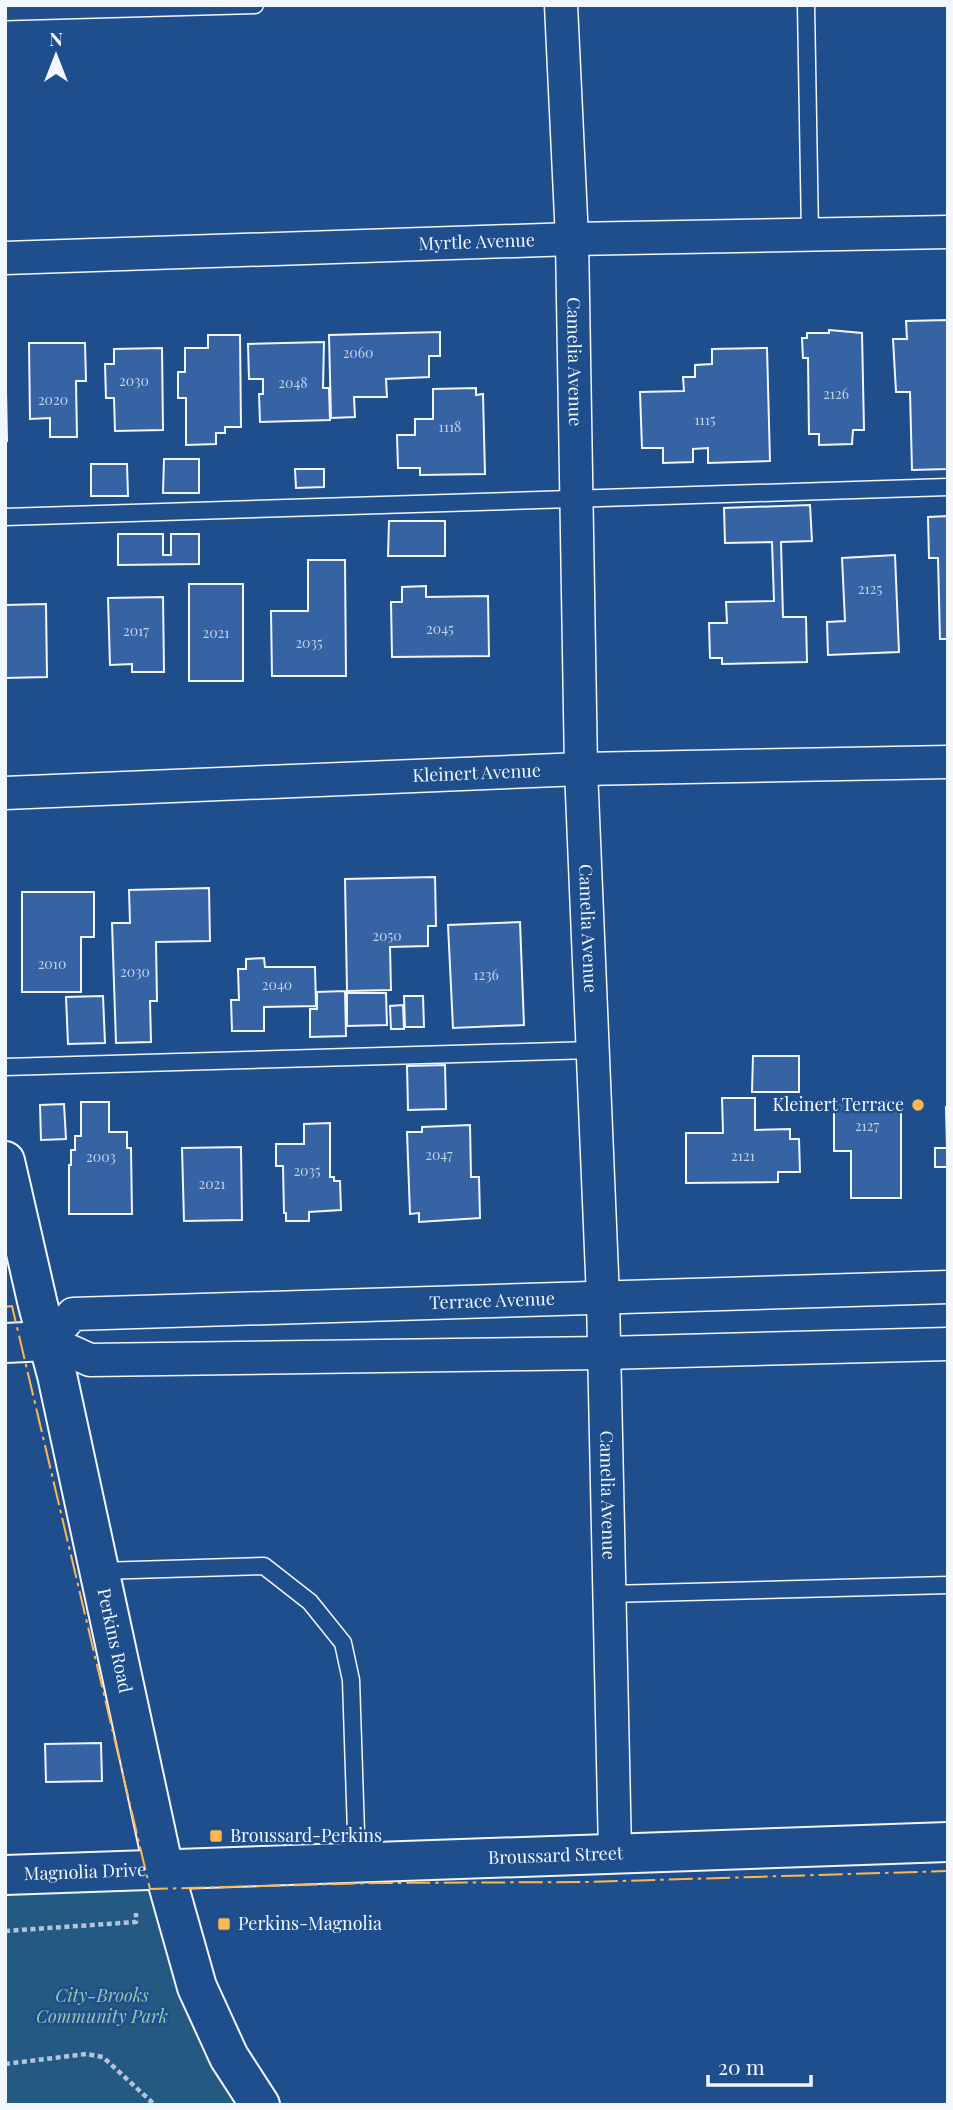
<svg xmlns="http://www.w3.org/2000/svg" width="953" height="2110" font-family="'Playfair Display',serif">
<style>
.green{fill:#245a82;stroke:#a8bbd7;stroke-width:2}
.building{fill:#3563a3;stroke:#f2f6ff;stroke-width:2}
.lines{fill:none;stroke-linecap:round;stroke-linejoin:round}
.lane-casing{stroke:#f2f6ff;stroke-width:19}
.street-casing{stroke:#f2f6ff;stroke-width:35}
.secondary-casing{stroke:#f2f6ff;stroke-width:42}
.path{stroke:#b3c4dc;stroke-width:4.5;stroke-dasharray:5 3.5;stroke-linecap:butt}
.lane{stroke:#1f4e8c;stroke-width:16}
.street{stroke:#1f4e8c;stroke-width:32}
.secondary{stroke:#1f4e8c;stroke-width:38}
.power{stroke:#ffb74d;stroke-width:2;stroke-dasharray:24 5 3.5 5;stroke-linecap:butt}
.poi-dot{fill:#ffb74d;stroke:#1f4e8c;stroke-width:2.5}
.labels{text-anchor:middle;stroke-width:5;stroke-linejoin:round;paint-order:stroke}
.number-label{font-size:14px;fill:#c3d1e8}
.street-label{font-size:18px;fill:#f2f6ff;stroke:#1f4e8c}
.poi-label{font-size:18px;fill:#f2f6ff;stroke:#1f4e8c;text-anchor:start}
.park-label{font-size:18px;font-style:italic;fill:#97c8a6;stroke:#1f4e8c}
</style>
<rect width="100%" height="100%" fill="#1f4e8c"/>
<path class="green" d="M 164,1870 L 260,2105 L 5,2105 L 5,1885 Z"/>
<path class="building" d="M 948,320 L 948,469 L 912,470 L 910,392 L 896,392 L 893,339 L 907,339 L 906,321 Z
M 829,330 L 862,333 L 864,430 L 853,430 L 852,444 L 819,445 L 819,434 L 809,434 L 808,358 L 803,358 L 802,338 L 807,338 L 807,333 L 829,333 Z
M 440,332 L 440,356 L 429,356 L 429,377 L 386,379 L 387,397 L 354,397 L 355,417 L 331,418 L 329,335 Z
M 208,335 L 240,335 L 241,427 L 225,427 L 225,433 L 216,433 L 216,444 L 186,445 L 186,398 L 178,398 L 178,372 L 185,372 L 185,348 L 208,348 Z
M 5,341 L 7,441 L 5,441 Z
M 324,342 L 323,388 L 329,388 L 330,420 L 260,422 L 259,394 L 263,394 L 263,379 L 249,379 L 248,344 Z
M 29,343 L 85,343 L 86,381 L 76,381 L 77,437 L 50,437 L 50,418 L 30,419 Z
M 162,348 L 163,430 L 115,431 L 114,398 L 106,398 L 105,364 L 114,364 L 114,349 Z
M 767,348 L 770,461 L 708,463 L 708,448 L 693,449 L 693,462 L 663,463 L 663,448 L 642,448 L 640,392 L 684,391 L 683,377 L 695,377 L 695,365 L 712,364 L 712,349 Z
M 476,388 L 476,395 L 483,394 L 485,474 L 420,475 L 420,468 L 398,468 L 397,435 L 415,435 L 415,419 L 433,419 L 433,389 Z
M 164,459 L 199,459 L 199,493 L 163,493 Z
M 91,464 L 127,464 L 128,496 L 91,496 Z
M 295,469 L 324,469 L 324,487 L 296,488 Z
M 810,505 L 812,541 L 781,542 L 783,617 L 806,617 L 807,662 L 722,664 L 722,658 L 710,658 L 709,623 L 727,623 L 726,602 L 774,601 L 772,542 L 725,543 L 724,508 Z
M 948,516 L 948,639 L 940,639 L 938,558 L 929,558 L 928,517 Z
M 389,521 L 445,521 L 445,556 L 388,556 Z
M 118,534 L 163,534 L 163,555 L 171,555 L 171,534 L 199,534 L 199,564 L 118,565 Z
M 895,555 L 899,652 L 828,655 L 827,622 L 845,621 L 842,558 Z
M 308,560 L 345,560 L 346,676 L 272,676 L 271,611 L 308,611 Z
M 189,584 L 243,584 L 243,681 L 189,681 Z
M 426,586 L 426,597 L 488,596 L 489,656 L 392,657 L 391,602 L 402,602 L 402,587 Z
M 163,597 L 164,672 L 132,672 L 132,664 L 110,665 L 108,598 Z
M 46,604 L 47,677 L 5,678 L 5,605 Z
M 435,877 L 436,926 L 428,926 L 428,946 L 390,947 L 391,990 L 347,991 L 345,879 Z
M 209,888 L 210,941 L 156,942 L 157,1001 L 150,1001 L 151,1042 L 116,1043 L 112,923 L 130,923 L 129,890 Z
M 22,892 L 94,892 L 94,937 L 81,937 L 81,992 L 22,992 Z
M 520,922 L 524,1025 L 453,1028 L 448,925 Z
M 264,958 L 265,967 L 315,967 L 316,1006 L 264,1007 L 264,1031 L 232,1031 L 231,1000 L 239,1000 L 238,969 L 246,969 L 246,959 Z
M 345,991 L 346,1036 L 310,1037 L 310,1009 L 317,1009 L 317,992 Z
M 347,993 L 386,993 L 387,1025 L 347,1026 Z
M 103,996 L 105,1043 L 68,1044 L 66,997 Z
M 404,996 L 423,996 L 424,1027 L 405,1027 Z
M 403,1005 L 404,1029 L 391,1029 L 390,1006 Z
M 753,1056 L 799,1056 L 799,1092 L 752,1092 Z
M 445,1065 L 446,1109 L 408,1110 L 407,1066 Z
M 722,1098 L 755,1098 L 755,1130 L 790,1129 L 790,1139 L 799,1139 L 800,1172 L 778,1172 L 778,1182 L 686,1183 L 686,1133 L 723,1133 Z
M 834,1101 L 901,1101 L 901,1198 L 851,1198 L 851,1151 L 834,1151 Z
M 81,1102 L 109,1102 L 109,1132 L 127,1132 L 127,1148 L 131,1148 L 132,1214 L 69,1214 L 69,1165 L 71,1165 L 71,1150 L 75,1150 L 75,1136 L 81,1136 Z
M 64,1104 L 66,1139 L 41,1140 L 40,1105 Z
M 946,1107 L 948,1107 L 948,1202 L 947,1167 L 935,1167 L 935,1148 L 947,1148 Z
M 330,1123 L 330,1177 L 334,1177 L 334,1181 L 340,1181 L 341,1210 L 309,1212 L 309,1221 L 286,1221 L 286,1213 L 284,1213 L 283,1166 L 276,1166 L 276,1144 L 304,1144 L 304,1124 Z
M 470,1125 L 471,1177 L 479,1177 L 480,1218 L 419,1222 L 419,1213 L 410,1214 L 407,1132 L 422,1132 L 422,1127 Z
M 241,1147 L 242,1220 L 184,1221 L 182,1148 Z
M 101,1743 L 102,1781 L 46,1782 L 45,1744 Z"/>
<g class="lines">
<g class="lane-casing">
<path id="lane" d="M 806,5 L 810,234
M 5,12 L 255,5
M 5,517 L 948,487
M 5,1067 L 592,1050
M 100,1571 L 264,1566 L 310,1602 L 343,1643 L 351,1680 L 357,1863
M 609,1594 L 948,1585"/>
</g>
<g class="street-casing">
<g id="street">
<path id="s1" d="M 561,5 L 572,239 L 581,769 L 603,1298 L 615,1853"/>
<path id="s2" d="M 5,258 L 572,239 L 948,232"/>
<path id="s3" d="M 5,793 L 581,769 L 948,762"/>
<path d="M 948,1287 L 73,1314 L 48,1341 L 90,1360 L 604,1353 L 948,1344"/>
</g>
</g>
<g class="secondary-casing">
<g id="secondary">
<path id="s4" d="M 5,1161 L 38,1305 L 57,1375 L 164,1870 L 197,1987 L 229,2057 L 260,2105"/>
<path d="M 5,1343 L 48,1341"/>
<path id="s5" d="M 5,1875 L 948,1842"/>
</g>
</g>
<path class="path" d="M 5,1931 L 136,1922 L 136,1913
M 5,2064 L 86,2054 L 103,2057 L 155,2105"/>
<use href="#lane" class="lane"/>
<use href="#street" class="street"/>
<use href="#secondary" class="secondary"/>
<path class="power" d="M 5,1307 L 12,1306 L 150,1889 L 378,1883 L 589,1882 L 948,1871"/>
</g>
<g class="poi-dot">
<circle cx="918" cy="1105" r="7"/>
<rect x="209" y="1829" width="14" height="14" rx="3.5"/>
<rect x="217" y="1917" width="14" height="14" rx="3.5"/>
</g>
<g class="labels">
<g class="number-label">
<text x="358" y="358">2060</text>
<text x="134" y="386">2030</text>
<text x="293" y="388">2048</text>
<text x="836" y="399">2126</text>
<text x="53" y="405">2020</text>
<text x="705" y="425">1115</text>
<text x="450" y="432">1118</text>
<text x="870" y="594">2125</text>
<text x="440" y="634">2045</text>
<text x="136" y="636">2017</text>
<text x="216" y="638">2021</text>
<text x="309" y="648">2035</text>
<text x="387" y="941">2050</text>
<text x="52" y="969">2010</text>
<text x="135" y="977">2030</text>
<text x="486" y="980">1236</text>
<text x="277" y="990">2040</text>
<text x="867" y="1131">2127</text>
<text x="439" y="1160">2047</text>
<text x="743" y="1161">2121</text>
<text x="101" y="1162">2003</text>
<text x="307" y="1176">2035</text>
<text x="212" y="1189">2021</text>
</g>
<g class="street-label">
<text dy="6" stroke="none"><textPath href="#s2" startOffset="472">Myrtle Avenue</textPath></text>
<text dy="6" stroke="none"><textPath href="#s1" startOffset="357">Camelia Avenue</textPath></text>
<text dy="6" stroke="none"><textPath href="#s3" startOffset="472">Kleinert Avenue</textPath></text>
<text dy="6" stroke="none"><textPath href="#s1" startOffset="924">Camelia Avenue</textPath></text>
<text transform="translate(492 1301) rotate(-2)" y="6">Terrace Avenue</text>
<text dy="6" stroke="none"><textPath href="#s1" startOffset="1491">Camelia Avenue</textPath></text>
<text dy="6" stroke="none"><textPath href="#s4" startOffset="492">Perkins Road</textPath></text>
<text dy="6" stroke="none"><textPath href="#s5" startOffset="551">Broussard Street</textPath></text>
<text dy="6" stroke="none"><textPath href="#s5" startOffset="80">Magnolia Drive</textPath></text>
</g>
<g class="poi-label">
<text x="904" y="1111" text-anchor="end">Kleinert Terrace</text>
<text x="230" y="1842">Broussard-Perkins</text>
<text x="238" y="1930">Perkins-Magnolia</text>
</g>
<g class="park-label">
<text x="102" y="2002">City-Brooks<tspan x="102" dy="21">Community Park</tspan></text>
</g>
</g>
<rect width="953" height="2110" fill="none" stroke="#f2f6ff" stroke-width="14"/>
<g transform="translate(56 56)" stroke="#1f4e8c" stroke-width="5" paint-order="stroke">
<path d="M0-5L12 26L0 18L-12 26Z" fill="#f2f6ff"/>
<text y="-10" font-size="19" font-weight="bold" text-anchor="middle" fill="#f2f6ff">N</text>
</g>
<path d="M708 2075v10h103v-10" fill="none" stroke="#f2f6ff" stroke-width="3.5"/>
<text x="718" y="2075" font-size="21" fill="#f2f6ff" stroke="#1f4e8c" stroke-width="5" paint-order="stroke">20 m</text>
</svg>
